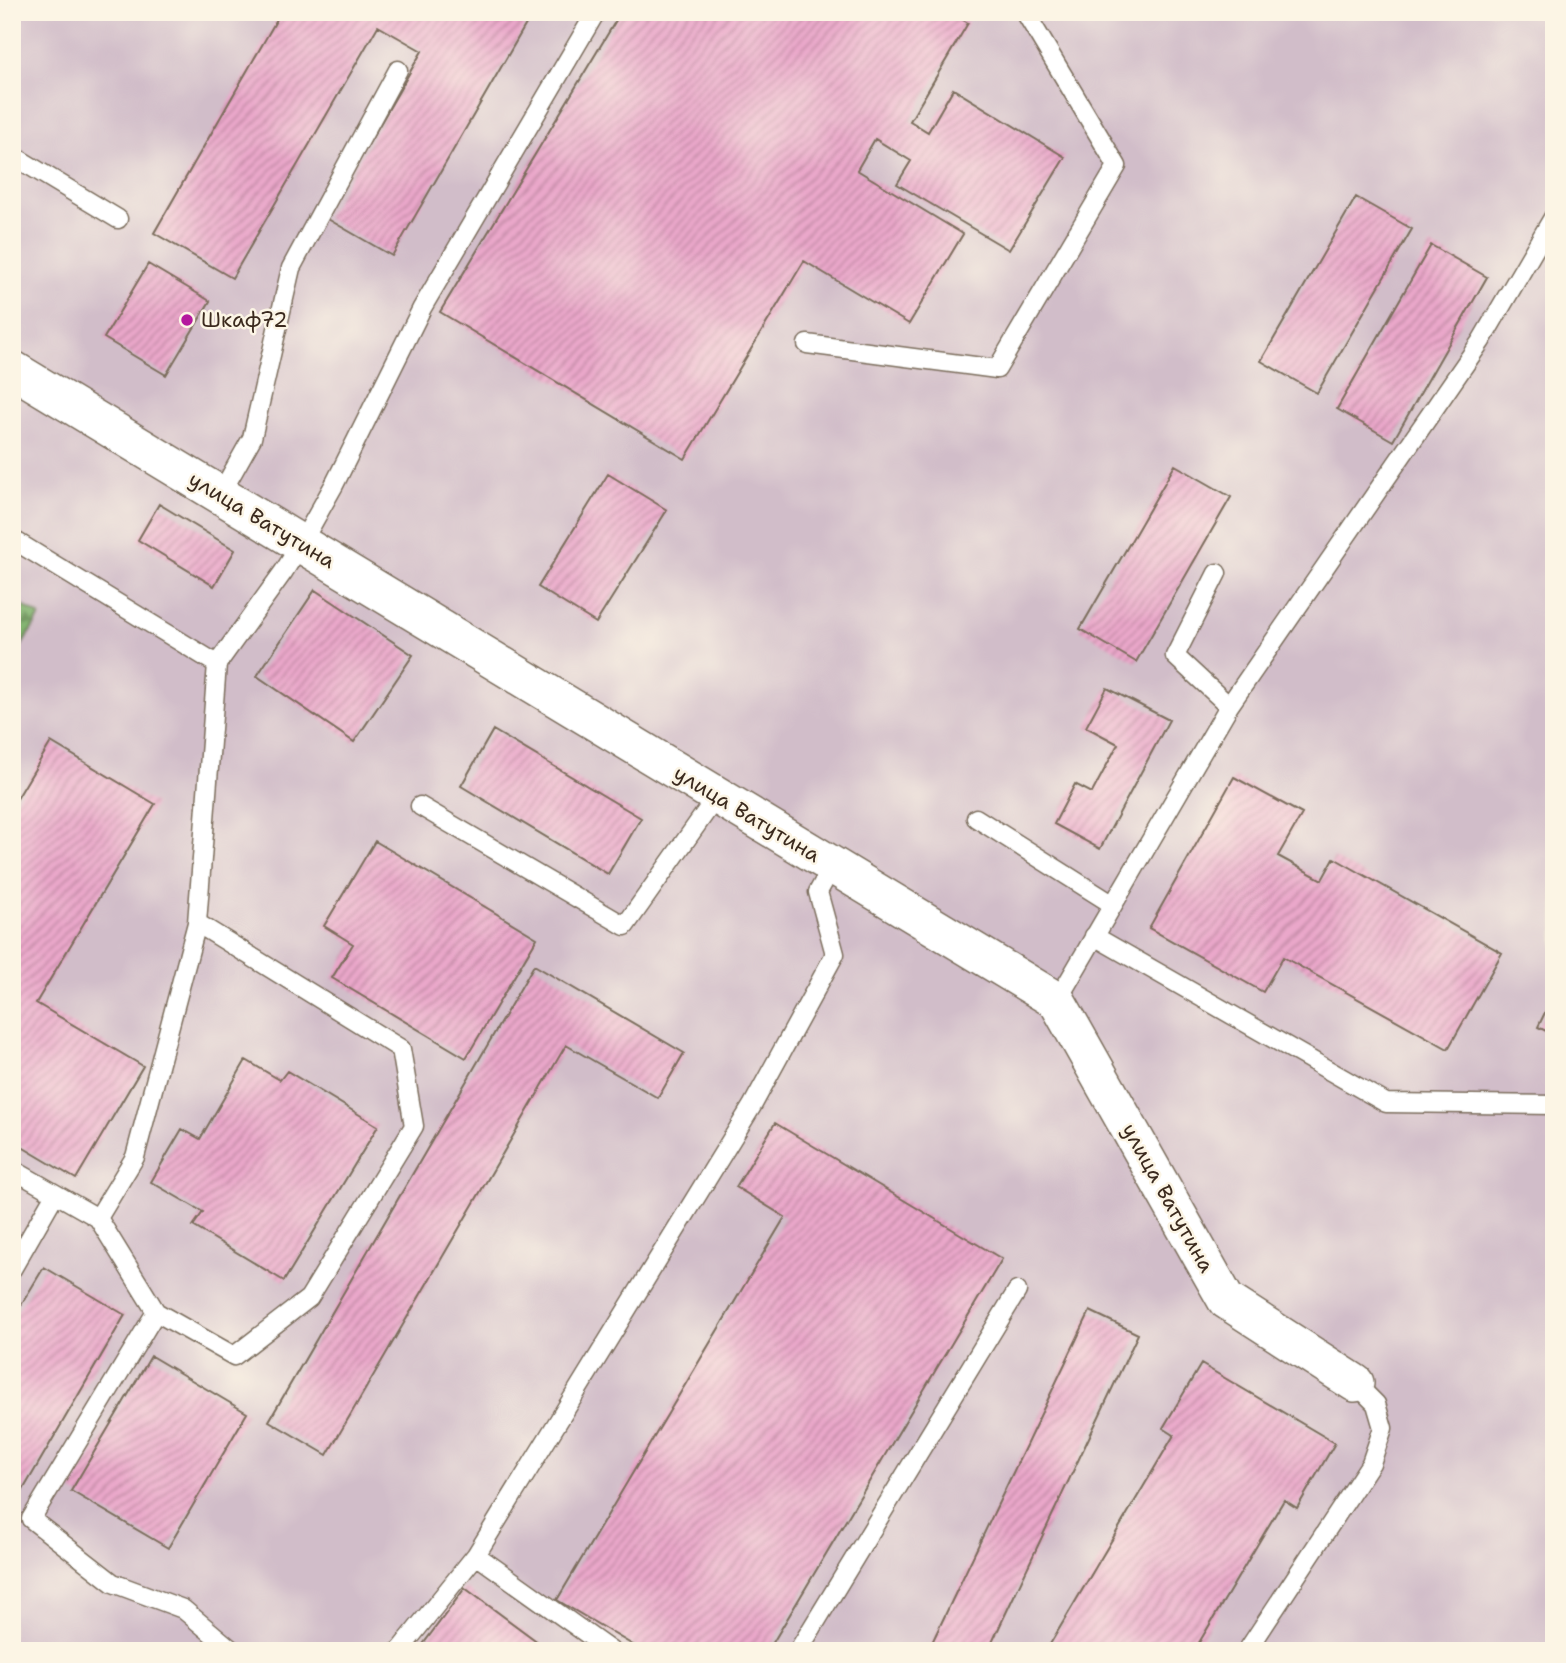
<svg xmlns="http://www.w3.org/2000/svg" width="1566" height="1663" font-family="'Shantell Sans',sans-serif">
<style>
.industrial{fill:#d1bdc9}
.forest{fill:url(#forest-firs);stroke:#5c6d44;stroke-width:2}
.building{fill:url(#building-hatch)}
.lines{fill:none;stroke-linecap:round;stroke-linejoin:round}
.service-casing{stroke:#7b6d5c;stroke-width:21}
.minor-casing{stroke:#7b6d5c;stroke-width:40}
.service{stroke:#fff;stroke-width:18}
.minor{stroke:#fff;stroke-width:37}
.poi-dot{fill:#b5179e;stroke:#fcf5e5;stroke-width:2.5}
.labels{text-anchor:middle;stroke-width:5;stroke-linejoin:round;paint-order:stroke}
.poi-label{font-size:21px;fill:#3b2a1e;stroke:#fcf5e5;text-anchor:start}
.street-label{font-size:21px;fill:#3b2a1e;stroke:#fcf5e5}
</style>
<defs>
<pattern id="forest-firs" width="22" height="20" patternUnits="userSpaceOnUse" patternTransform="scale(1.75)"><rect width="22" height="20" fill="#7db06b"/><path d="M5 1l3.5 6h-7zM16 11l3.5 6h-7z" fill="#688f57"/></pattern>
<pattern id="building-hatch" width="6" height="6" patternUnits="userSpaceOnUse" patternTransform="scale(1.75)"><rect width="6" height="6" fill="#eaa7ca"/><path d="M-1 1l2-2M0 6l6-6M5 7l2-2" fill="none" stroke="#bf88a3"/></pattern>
</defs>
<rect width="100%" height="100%" fill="#fcf5e5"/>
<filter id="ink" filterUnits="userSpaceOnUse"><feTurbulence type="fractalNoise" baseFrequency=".0143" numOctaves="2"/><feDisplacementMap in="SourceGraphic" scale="14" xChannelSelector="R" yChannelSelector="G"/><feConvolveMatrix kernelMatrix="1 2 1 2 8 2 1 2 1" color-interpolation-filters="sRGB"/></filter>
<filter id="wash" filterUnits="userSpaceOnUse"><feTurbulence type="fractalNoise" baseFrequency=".00686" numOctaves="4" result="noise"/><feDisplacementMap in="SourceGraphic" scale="28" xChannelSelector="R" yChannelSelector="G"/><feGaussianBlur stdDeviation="1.57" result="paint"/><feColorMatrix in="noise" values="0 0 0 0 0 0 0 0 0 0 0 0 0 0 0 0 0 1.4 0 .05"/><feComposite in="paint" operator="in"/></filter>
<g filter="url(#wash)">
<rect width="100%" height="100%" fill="#f1e9ce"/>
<path class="industrial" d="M 12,12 L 1554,12 L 1554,1651 L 12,1651 Z"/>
<path class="forest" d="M 12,599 L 40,616 L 12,661 Z"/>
<g id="blocks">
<path class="building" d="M 281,12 L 533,12 L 392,256 L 326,218 L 422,51 L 378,26 L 232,278 L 154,233 Z
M 621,12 L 950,12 L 968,23 L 910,121 L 928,132 L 953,89 L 1065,157 L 1009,250 L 897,184 L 911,161 L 875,139 L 857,170 L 963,234 L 909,324 L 804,261 L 685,459 L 440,312 Z
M 1356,197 L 1412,229 L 1317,393 L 1261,361 Z
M 1431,245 L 1487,277 L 1393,441 L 1337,409 Z
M 148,264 L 210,301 L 166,375 L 104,338 Z
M 1175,465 L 1231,497 L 1136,662 L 1080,629 Z
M 608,474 L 667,510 L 596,623 L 538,587 Z
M 159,504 L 235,550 L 214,586 L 138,540 Z
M 315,590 L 413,655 L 354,742 L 257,676 Z
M 1107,688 L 1169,720 L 1100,849 L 1054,824 L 1075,784 L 1092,793 L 1118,744 L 1086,727 Z
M 493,730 L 641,818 L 608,874 L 461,786 Z
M 51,742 L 155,804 L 36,1003 L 143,1066 L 76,1179 L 12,1141 L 12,807 Z
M 1234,777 L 1302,814 L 1278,856 L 1322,880 L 1334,858 L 1502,953 L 1448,1049 L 1283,957 L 1263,992 L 1149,928 Z
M 375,841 L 537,938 L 466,1058 L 332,978 L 353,944 L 324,926 Z
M 534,965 L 684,1053 L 658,1098 L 566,1045 L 327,1455 L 269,1421 Z
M 1554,994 L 1554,1035 L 1538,1027 Z
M 246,1060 L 280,1080 L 287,1071 L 378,1126 L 284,1281 L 193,1226 L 203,1212 L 151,1182 L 182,1129 L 200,1139 Z
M 775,1123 L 1002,1259 L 768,1651 L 643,1651 L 557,1600 L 785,1217 L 736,1187 Z
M 44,1267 L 125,1315 L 16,1502 L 12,1500 L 12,1320 Z
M 1090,1311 L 1138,1334 L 988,1651 L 928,1651 Z
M 151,1356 L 247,1413 L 168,1548 L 71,1491 Z
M 1201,1364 L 1335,1443 L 1297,1508 L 1284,1500 L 1194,1651 L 1046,1651 L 1174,1435 L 1163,1428 Z
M 465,1588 L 550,1651 L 418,1651 Z"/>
</g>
</g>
<g filter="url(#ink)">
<use href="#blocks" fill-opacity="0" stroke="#7b6d5c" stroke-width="2"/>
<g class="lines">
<g class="service-casing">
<path id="service" d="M 12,155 L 118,219
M 807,344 L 997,369 L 1117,166 L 1025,12
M 220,495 L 252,438 L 291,268 L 398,70
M 12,539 L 217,664
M 1229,706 L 1481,341 L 1554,216
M 420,806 L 625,926 L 717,796
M 976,818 L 1112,904
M 197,923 L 401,1049 L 414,1126 L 309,1298 L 234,1356 L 156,1312 L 31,1519 L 113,1583 L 183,1609 L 233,1651
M 1094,936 L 1386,1103 L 1554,1105
M 1057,1001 L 1229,706 L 1175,656 L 1217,573
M 12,1169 L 98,1218 L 135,1157 L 197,923 L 217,664 L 284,571 L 301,544 L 334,485 L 422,308 L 596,12
M 98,1218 L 156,1312
M 12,1269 L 55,1194
M 476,1555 L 611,1651
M 399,1651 L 476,1555 L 752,1106 L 835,954 L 818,892 L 833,865
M 798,1651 L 1017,1291
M 1247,1651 L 1371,1463 L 1383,1428 L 1376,1404 L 1355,1383"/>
</g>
<g class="minor-casing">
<path id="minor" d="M 12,369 L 1057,1001 L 1226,1300 L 1355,1383"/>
</g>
<use href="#service" class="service"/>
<use href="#minor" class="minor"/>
</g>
</g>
<circle class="poi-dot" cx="187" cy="320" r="7"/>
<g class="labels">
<g class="poi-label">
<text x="201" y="327">Шкаф72</text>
</g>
<g class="street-label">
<text transform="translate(262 520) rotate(31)" y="7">улица Ватутина</text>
<text transform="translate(747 814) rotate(31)" y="7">улица Ватутина</text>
<text transform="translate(1168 1198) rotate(61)" y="7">улица Ватутина</text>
</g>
</g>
<rect width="1566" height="1663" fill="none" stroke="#fcf5e5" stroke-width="42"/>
</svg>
